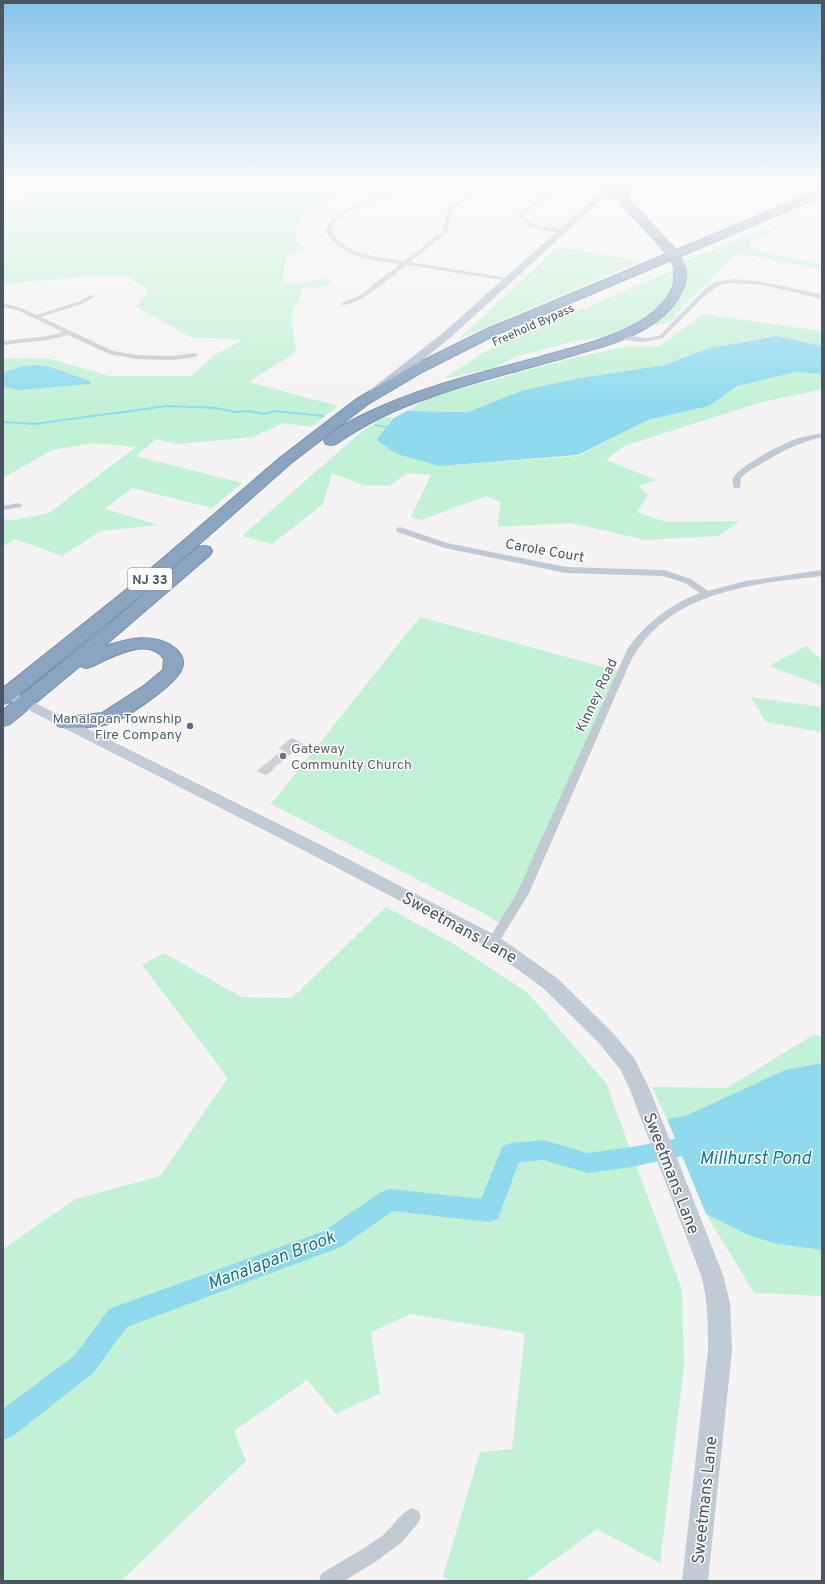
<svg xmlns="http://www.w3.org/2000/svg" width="825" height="1584" font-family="Overpass,sans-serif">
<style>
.green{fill:#c3f1d5}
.water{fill:#90daee}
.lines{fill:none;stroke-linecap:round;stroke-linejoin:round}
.stream{stroke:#90daee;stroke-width:2}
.river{fill:#90daee;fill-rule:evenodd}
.building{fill:#cdcfd5;stroke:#d7d9de}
.highway-casing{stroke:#7690ad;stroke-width:2}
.street{fill:#c1cad2;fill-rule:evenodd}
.secondary{fill:#c1cbd6;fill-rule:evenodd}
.primary{fill:#b3c2d1;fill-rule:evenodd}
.highway{fill:#8ba5c1;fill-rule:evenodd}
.highway-bridge-casing{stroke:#7690ad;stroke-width:12;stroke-linecap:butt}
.highway-bridge{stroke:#8ba5c1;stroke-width:12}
.service-dot{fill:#5c6f8a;stroke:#fff;stroke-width:1.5}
.worship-dot{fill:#6b7280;stroke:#fff;stroke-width:1.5}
.labels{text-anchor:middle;stroke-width:3;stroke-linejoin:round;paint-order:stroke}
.far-street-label{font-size:12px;fill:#4a5661;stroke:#fff}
.shield{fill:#fff;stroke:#808990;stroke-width:1}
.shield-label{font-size:13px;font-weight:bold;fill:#4a5661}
.street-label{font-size:14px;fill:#4a5661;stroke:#fff}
.service-label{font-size:14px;fill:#4e5e75;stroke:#fff;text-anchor:end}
.worship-label{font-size:14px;fill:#5b616d;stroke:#fff;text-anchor:start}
.near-street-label{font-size:17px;fill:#4a5661;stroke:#fff}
.near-water-label{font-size:18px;font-style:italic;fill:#0c7c9b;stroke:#fff}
</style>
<rect width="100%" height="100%" fill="#f5f3f3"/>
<path class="green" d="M 165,184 L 363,184 L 317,208 L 332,213 L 327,216 L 313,213 L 303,216 L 294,238 L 304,249 L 287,255 L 282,281 L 293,284 L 328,278 L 332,284 L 316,289 L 303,288 L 291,316 L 296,352 L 249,382 L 338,406 L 311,427 L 283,423 L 253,437 L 177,444 L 156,439 L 136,456 L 242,483 L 212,508 L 132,488 L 105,509 L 159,525 L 100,531 L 62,556 L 15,539 L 3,547 L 3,519 L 14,520 L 49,513 L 136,447 L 93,443 L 52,450 L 3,478 L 3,358 L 51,359 L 109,376 L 191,376 L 215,355 L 242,340 L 191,337 L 137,307 L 148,290 L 126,275 L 82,277 L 3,284 L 3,198 Z
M 781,226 L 749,244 L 748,247 L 749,249 L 822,265 L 822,269 L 737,253 L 689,300 L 670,322 L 648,327 C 668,310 697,292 684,262 L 757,232 Z
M 558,247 L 642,261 L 458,339 Z
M 673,270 L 675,278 L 668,300 L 641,321 L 614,336 L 578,340 L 514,357 L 492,369 L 443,379 L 488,350 Z
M 703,314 L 822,331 L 822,346 L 777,336 L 751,340 L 709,348 L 665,365 L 580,378 L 524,390 L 468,412 L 407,411 L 427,398 L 569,359 L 627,346 L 658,347 Z
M 796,372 L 822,374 L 822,389 L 758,403 L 624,446 L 606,460 L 656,480 L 639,486 L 648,495 L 637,512 L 666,522 L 740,521 L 719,536 L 645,540 L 571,523 L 497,527 L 501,502 L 486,496 L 421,520 L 411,517 L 431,475 L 407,473 L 389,486 L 363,485 L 332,473 L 323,504 L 272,544 L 242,536 L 360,433 L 384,417 L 394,418 L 376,440 L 439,466 L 578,456 L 648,420 L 709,406 L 737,386 Z
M 420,617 L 622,672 L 504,926 L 483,913 L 271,804 Z
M 806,646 L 822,660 L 822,686 L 769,666 Z
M 751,697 L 822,707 L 822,732 L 766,722 Z
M 386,907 L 452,943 L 527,992 L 606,1083 L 682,1290 L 684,1366 L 660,1563 L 597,1529 L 525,1581 L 450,1581 L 443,1576 L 480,1452 L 512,1449 L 525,1333 L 411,1314 L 371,1332 L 380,1393 L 336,1414 L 307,1380 L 234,1431 L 246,1461 L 121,1581 L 3,1581 L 3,1249 L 76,1199 L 160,1176 L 228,1078 L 142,965 L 164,953 L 241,997 L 292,998 Z
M 813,1035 L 822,1036 L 822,1063 L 785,1070 L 685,1116 L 667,1119 L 652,1087 L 727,1088 Z
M 706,1214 L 748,1235 L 777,1244 L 822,1250 L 822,1296 L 754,1293 Z"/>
<path class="water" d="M 777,336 L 822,346 L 822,374 L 796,372 L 737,386 L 709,406 L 648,420 L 578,455 L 439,466 L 397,454 L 376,440 L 394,418 L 407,411 L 468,412 L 524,390 L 580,378 L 665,365 L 709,348 Z
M 37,365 L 50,367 L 90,381 L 90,384 L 20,390 L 3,387 L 3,372 L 24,366 Z
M 822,1063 L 822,1250 L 777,1244 L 748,1235 L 706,1214 L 667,1119 L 685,1116 L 785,1070 Z"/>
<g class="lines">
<path class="stream" d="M 3,422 L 34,424 L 167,406 L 216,408 L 236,412 L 249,411 L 264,414 L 274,411 L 324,416
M 375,425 L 387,427"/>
<path class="river" d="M 679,1138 L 687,1141 L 691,1148 L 687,1155 L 632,1167 L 587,1173 L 544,1160 L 519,1162 L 498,1219 L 489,1222 L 393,1211 L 341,1247 L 127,1327 L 93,1373 L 13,1436 L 3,1440 L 3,1409 L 75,1355 L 109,1309 L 324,1231 L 381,1192 L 390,1189 L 481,1199 L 503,1146 L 511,1143 L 544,1140 L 587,1153 L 632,1147 Z"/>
</g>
<path class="building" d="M 292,738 L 303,744 L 272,769 L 274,769 L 266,775 L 257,771 L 283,750 L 279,748 Z"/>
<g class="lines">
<g class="highway-casing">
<path id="highway" d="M 619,184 L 629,184 L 628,196 L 632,203 L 671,245 L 673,247 L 671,249 L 663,249 L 623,206 L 619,198 L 602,194 L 601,192 L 606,189 L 618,192 Z
M 822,189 L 822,196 L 495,335 L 424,371 L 368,404 L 291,463 L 138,598 L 10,702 L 3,704 L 3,688 L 126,590 L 281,457 L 358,398 L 414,365 L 487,329 Z
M 680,265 L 684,266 C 688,271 686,283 683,289 C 677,303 667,314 654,323 C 630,340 599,348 570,356 C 523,370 474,381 428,398 C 395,409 365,424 336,444 L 331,445 L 326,444 L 324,441 C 331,430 354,419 367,413 C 422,386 482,373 540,357 C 576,347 634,334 660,306 C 666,300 672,292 674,283 C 675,277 672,271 676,266 Z
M 204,546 L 210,547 L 212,551 L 210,555 L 103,647 C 126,639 155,631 176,649 C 181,654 185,661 182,668 C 177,684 131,714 116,721 C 103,727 71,730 58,726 L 55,722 L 58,718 L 102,713 L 145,685 L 163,670 L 164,659 C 149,636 111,657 93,666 L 86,668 L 80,666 L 10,724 L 3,726 L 3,710 L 107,626 L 198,547 Z"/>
</g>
<path class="street" d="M 22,184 L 40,184 L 37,186 L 3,189 L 3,185 Z
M 406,184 L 413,184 L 348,212 L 336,220 L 331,231 C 345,256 379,257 404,261 L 442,232 L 448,209 L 475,188 L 477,184 L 481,184 L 480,190 L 453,211 L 447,233 L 410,262 L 508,278 L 510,279 L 510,281 L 406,265 C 392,276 358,307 341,305 L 341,303 L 359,296 L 400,264 C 373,260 340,258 325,231 L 332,218 L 344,210 Z
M 555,184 L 561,184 L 524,215 C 530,228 550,227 563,228 L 565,229 L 565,231 C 550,233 526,230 518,215 L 521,211 Z
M 732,279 C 763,280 792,288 822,295 L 822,299 L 764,285 L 732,283 L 720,285 L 704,296 L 663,338 L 650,341 L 640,342 L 619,339 L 616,337 L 619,335 L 645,338 L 659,336 L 706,288 L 716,282 Z
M 91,295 L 96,296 L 84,303 L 41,317 L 113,351 L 136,355 L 172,356 L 195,353 L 198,355 L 195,357 L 172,360 L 136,359 L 109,354 L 68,335 L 48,340 L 3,345 L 3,341 L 48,336 L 63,332 L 17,310 L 3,307 L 3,303 L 21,308 L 36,315 L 80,301 Z
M 822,433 L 822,437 C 790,445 774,456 746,473 L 741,478 L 740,488 L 734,488 C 733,485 732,482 733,479 C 736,467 786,442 798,438 C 806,436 814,435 822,433 Z
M 18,503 L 22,505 L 21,507 L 3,510 L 3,506 Z
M 400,527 L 447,543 L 566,567 L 664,570 L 691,579 L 708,591 L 746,581 L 822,570 L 822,576 C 750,584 662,592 628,667 L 529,893 L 497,945 L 493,947 L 489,945 L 487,942 L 517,893 L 627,650 C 644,624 671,604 700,593 L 685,583 L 663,576 L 566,573 L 445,548 L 397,532 L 396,530 L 397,528 Z
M 412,1508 L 418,1511 L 421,1517 L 418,1523 L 402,1542 L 378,1560 L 344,1581 L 319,1581 L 321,1574 C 341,1561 363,1550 382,1536 C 393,1527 400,1513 412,1508 Z"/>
<path class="secondary" d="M 3,687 L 319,844 L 499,937 L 557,978 L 612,1032 L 634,1058 L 650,1090 L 723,1275 L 730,1303 L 732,1350 L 708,1581 L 682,1581 L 708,1350 C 708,1324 708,1300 701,1275 L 630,1090 L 620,1069 L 598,1042 L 543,988 L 487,947 L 307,852 L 3,697 Z"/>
<path class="primary" d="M 610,184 L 619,184 L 451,337 L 378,396 L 370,396 L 368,393 L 370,390 L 443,333 Z"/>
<use href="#highway" class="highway"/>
<g class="highway-bridge-casing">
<path id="highway-bridge" d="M 667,247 L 675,257 L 680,268"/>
</g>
<use href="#highway-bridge" class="highway-bridge"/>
</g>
<linearGradient id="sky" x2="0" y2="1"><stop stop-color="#85c3ea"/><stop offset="0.45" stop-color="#fafafa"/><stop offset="1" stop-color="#fafafa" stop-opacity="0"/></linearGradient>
<rect width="825" height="406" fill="url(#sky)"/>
<circle class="service-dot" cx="190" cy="726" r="4"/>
<circle class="worship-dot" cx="283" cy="756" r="4"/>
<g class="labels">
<g class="far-street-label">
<text transform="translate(533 325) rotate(-24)" y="4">Freehold Bypass</text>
</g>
<rect class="shield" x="128" y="568" width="44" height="22" rx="3"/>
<g class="shield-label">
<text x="150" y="584">NJ 33</text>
</g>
<g class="street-label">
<text transform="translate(545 550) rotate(10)" y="5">Carole Court</text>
<text transform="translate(596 695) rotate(-65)" y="5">Kinney Road</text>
</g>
<g class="service-label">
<text x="182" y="723">Manalapan Township<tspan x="182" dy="16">Fire Company</tspan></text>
</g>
<g class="worship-label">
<text x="291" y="753">Gateway<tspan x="291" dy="16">Community Church</tspan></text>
</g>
<g class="near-street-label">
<text transform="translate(460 927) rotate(29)" y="6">Sweetmans Lane</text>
<text transform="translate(672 1173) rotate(69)" y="6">Sweetmans Lane</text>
<text transform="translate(704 1500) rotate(-84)" y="6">Sweetmans Lane</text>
</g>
<g class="near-water-label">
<text x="755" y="1164">Millhurst Pond</text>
<text transform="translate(271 1260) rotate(-21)" y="6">Manalapan Brook</text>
</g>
</g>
<rect width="825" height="1584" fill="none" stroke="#4a5661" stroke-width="8"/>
</svg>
